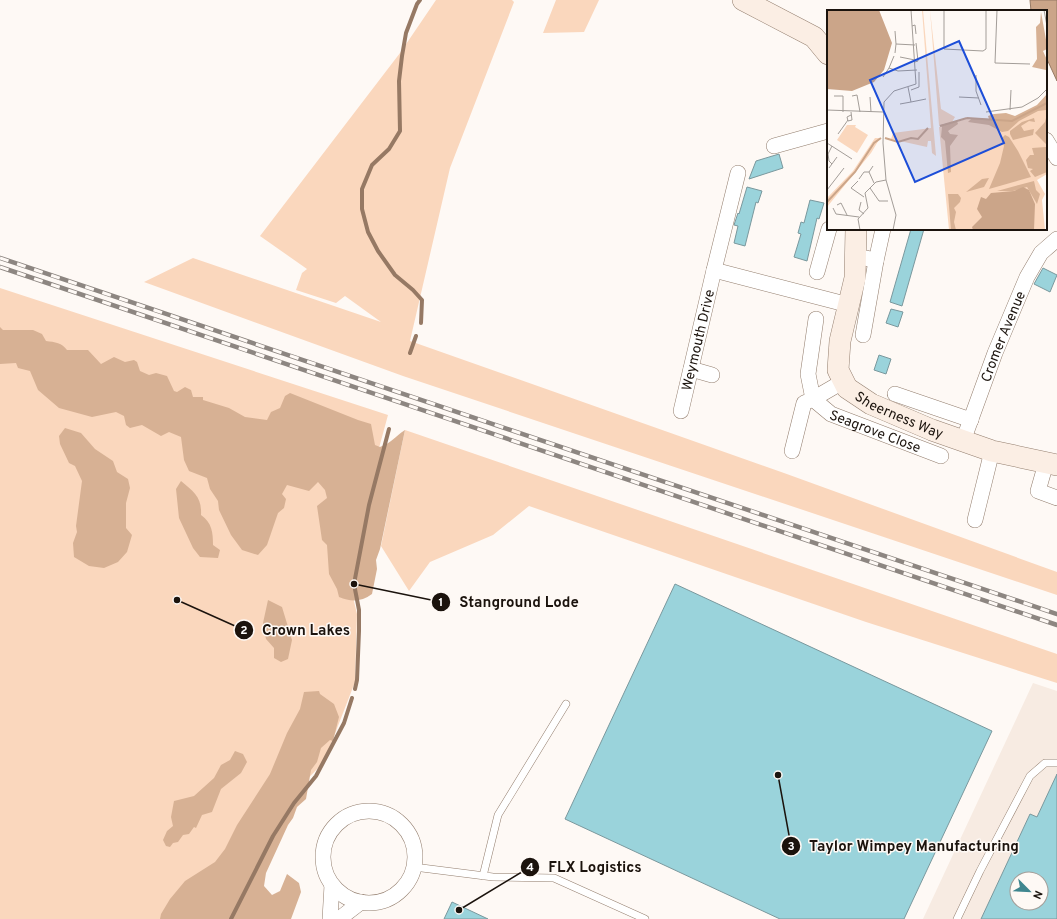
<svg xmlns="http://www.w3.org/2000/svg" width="1057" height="919" font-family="Overpass,sans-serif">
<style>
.built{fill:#f7ebe2;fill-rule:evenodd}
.green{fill:#fad7bd}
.forest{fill:#d7b194}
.water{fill:#cba589;stroke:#967964}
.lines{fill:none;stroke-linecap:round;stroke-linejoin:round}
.stream{stroke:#967964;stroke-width:4}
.building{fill:#9ad3db;stroke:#7a989d;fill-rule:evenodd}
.lane-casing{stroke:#937e6e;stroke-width:8}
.street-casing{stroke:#937e6e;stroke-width:16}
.secondary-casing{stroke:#937e6e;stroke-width:22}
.lane{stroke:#fff;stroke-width:7}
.street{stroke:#fff;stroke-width:15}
.secondary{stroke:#fbeee4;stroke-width:21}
.rail-casing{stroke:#8d8681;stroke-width:4.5}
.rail{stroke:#fef9f5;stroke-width:3;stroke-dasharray:9;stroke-linecap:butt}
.labels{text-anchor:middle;stroke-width:3;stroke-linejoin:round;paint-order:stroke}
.street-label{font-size:14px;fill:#1b130d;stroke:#fef9f5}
.inset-river{fill:none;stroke:#cba589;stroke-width:2}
.inset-road{fill:none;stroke:#a39d98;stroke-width:1}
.view{fill:#1d4ed8;fill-opacity:0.15;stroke:#1d4ed8;stroke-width:2}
.inset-edge{fill:none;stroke:#1b130d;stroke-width:2}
.leader{fill:none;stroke:#1b130d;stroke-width:1.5}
.callout-dot{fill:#1b130d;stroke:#fef9f5;stroke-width:1.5}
.mark-label{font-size:12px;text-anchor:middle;font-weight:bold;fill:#fff}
.callout-label{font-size:15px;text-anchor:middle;font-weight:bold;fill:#1b130d;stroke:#fef9f5;stroke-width:3;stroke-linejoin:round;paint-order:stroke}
</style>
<rect width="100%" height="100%" fill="#fef9f5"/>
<path class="built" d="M 1033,683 L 1057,691 L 1057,919 L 923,919 ZM 1017,879 L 1041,879 L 1041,903 L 1017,903 Z"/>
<path class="green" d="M 436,0 L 512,0 L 514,2 L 450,168 L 410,341 L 784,473 L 1057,572 L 1057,595 L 403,376 L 144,282 L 193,258 L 381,322 L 345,296 L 336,303 L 296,290 L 302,273 L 307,269 L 260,236 L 400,53 Z
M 556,0 L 599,0 L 584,32 L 543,33 Z
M 0,288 L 388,415 L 364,503 L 350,585 L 357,614 L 355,682 L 324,762 L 287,800 L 231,919 L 0,919 Z
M 405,430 L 1057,654 L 1057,683 L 866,622 L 529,506 L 493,535 L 430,562 L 409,591 L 381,546 Z"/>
<path class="forest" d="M 0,327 L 3,330 L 33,330 L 42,334 L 46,341 C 55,342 62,343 67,350 L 88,350 L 101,364 L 114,357 L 125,362 L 134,360 L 137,362 L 140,371 L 149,375 L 156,373 L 167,376 L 174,391 L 177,392 L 185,387 L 191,390 L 193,397 L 203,397 L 203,400 L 229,408 L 245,417 L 267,420 L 271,412 L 280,408 L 285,396 L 290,393 L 358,420 L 371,424 L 375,445 L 380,447 C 393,442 394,437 405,430 L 380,549 L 376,560 L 377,569 L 372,594 C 361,602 351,602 339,597 L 337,589 L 329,574 L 327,545 L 322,540 L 317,506 L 327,498 L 325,490 L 318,482 L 309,491 L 287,485 L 282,494 L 286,499 L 284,508 L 278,513 L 267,545 L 258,555 L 242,550 L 231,535 L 219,510 L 218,501 L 210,489 L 207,478 L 189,471 L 184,460 L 181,437 L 169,432 L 161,436 L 142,425 L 130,428 L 126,425 L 124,416 L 116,412 L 92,417 L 59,408 L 38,390 L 30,371 L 18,368 L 16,363 L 0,364 Z
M 65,428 L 81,433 L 95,449 L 113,461 L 117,472 L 128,479 L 130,488 L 126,503 L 126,528 L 132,535 L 127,552 L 118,562 L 104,568 L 89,566 L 74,557 L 73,543 L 77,532 L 76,526 L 82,481 L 75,466 L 69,463 L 60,444 L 59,436 Z
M 181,481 C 194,492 202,497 201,515 C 212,523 213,532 213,545 L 220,550 L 218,558 L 200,557 L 193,548 L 179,518 L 176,489 Z
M 268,600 L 282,607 L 292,640 L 288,659 L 281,662 L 274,658 L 274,648 L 266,639 L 263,623 Z
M 319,691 L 320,694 L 334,704 L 339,717 L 333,741 L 330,740 L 321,748 L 317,762 L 311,770 L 306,799 L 297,807 L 293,818 L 288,825 L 266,873 L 264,886 L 272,895 L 280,891 L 287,874 L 299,883 L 301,892 L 291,919 L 160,919 L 161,914 L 170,899 L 185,881 L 215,862 L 225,849 L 237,825 L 270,774 L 287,733 L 300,709 L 304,692 Z
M 235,751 L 243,754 L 247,762 L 241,773 L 221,789 L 212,812 L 202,815 L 196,828 L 194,827 L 189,834 L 183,835 L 178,842 L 173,843 L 170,847 L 166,846 L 163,840 L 167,831 L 173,826 L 171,817 L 174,801 L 194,796 L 214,778 L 221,765 L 230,760 Z"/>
<path class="water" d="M 1030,0 L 1057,0 L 1057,81 L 1046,57 L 1046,11 L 1031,11 Z"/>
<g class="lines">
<path class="stream" d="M 420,0 L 417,4 L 406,33 L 402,56 L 399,81 L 400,131 L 389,149 L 372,165 L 362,189 L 362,209 L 368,232 L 378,251 L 395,275 L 413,290 L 422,300 L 421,323
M 410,353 L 416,336
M 355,689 L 357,680 L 359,631 L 359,610 L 354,584 L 369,505 L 389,429
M 231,919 L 273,836 L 294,803 L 316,776 L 344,723 L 352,698"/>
</g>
<path class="building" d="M 779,154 L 783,168 L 749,179 L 756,161 Z
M 747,187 L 762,191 L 758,203 L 756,202 L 745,246 L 734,243 L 738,226 L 734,225 L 738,213 L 739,214 Z
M 810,200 L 824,203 L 819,219 L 817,218 L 807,261 L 794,257 L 801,234 L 798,233 L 801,222 L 804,223 Z
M 911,229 L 924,229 L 902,306 L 890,302 Z
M 1043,268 L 1057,275 L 1050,292 L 1034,284 Z
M 891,309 L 903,312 L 898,327 L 886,323 Z
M 879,355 L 891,359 L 886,374 L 874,370 Z
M 675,584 L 992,731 L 904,919 L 780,919 L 565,819 Z
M 1057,774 L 1057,919 L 981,919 L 1030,814 L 1037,817 ZM 1017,879 L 1041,879 L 1041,903 L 1017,903 Z
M 452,902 L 488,919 L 444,919 Z"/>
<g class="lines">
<g class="lane-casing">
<path id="lane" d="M 414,867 L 493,877 L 554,878 L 645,919
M 483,876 L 498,815 L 566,704
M 957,919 L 980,871 L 1030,776 L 1045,763 L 1057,763"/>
</g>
<g class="street-casing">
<g id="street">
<path d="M 1046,140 L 1057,158"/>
<path d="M 774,146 L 828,131"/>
<path d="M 738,173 L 714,270 L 849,305"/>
<path d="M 866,258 L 876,261 L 883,229"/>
<path d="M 817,272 L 829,229"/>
<path id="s1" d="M 816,319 L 808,374 L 813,399 L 831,414 L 941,456"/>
<path d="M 863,335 L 876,261"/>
<path d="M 691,369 L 712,375"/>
<path d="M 895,394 L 971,420"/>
<path id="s2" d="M 681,411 L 714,270"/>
<path id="s3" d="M 963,441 L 995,353 L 1027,277 L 1041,253 L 1057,239"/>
<path d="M 792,451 L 804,403 L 813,399 L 844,381"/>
<path d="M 1046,463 L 1038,491 L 1057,498"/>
<path d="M 975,520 L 992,451"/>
<circle cx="369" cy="857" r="46"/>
<path d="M 330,919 L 332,885"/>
<path d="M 339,919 L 361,902"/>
</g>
</g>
<g class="secondary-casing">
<g id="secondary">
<path d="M 743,0 L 814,37 L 828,54"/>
<path id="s4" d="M 856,229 L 855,278 L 840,341 L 838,370 L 847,388 L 871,404 L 932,430 L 992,451 L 1057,465"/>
</g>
</g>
<use href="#lane" class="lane"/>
<use href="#street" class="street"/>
<use href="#secondary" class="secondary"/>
<g class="rail-casing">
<path id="rail" d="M 0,258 L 1057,614
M 0,267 L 1057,625"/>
</g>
<use href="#rail" class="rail"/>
</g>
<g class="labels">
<g class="street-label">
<text dy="5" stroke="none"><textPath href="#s3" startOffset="112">Cromer Avenue</textPath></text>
<text dy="5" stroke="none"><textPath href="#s2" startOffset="73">Weymouth Drive</textPath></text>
<text dy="5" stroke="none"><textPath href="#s4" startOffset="222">Sheerness Way</textPath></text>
<text dy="5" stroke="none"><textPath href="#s1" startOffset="152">Seagrove Close</textPath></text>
</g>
</g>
<g transform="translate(827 10)">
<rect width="220" height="220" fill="#fef9f5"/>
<path d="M 95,0 L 96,0 L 109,146 L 105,143 L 104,131 L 101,131 L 100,137 L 64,129 L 66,123 L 104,118 ZM 103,0 L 114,99 L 128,107 L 125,112 L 112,115 ZM 216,95 L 220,101 L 220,164 L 210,170 L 218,184 L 215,190 L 218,220 L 122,220 L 112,117 L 139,109 L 184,111 ZM 20,115 L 29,115 L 28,117 L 41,125 L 30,143 L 10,130 ZM 48,128 L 53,128 L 44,143 L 0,197 L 0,188 L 26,161 Z" fill="#fad7bd"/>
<path d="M 214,2 L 220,35 L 220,39 L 216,41 L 220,50 L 219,60 L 205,57 L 210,49 L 209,17 L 213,13 ZM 220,84 L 219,100 L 211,101 L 192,111 L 181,121 L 175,122 L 162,115 L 141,112 L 145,108 L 162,109 L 161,106 L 167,104 L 179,103 L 188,106 L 210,95 ZM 220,104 L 220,162 L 208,167 L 203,161 L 206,159 L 201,158 L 199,150 L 203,145 L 207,145 L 205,138 L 219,137 L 219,134 L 208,123 L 218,112 ZM 207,108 L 208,112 L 202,111 L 194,116 L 197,121 L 207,119 L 206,125 L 186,130 L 183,124 L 183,121 L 195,112 ZM 130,111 L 131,114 L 121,121 L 123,124 L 131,125 L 123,136 L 124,162 L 121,163 L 118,131 L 114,127 L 115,117 L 112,115 ZM 178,125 L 182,127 L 191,141 L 204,167 L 162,179 L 173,153 L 177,136 L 175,128 ZM 162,168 L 157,177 L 139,182 L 155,169 ZM 207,171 L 209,180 L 213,184 L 210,194 L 200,177 L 186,181 L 170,181 ZM 121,184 L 131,184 L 134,188 L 133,192 L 127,198 L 129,202 L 127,212 L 129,220 L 124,220 Z" fill="#d7b194"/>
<path d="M 0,0 L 52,0 L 65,33 L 57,60 L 47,72 L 25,81 L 0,79 ZM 196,177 L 202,180 L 208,194 L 207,220 L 146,220 L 145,217 L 155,207 L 150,199 L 154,187 L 159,189 L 164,183 L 187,181 Z" fill="#cba589"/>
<path class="inset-river" d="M 140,108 L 185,111 L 220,93M 113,116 L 140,108M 58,128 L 71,132 L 84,128 L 91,129 L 101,118M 0,192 L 28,162 L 47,133 L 54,128"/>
<path class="inset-road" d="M 117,0 L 117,39 L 156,41 L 159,39 L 159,0M 170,0 L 168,53 L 203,54M 217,0 L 220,16M 85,16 L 88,15 L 89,24M 68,21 L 69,34M 68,43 L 69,34 L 88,35M 73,47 L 88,50M 88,52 L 91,51 L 89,33M 62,58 L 67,46M 149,65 L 149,81 L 154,95M 56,67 L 62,58 L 71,61 L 90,60M 84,80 L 92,77 L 92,62M 7,86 L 16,86 L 16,102M 25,86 L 30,85 L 33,102M 43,87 L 44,102M 132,87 L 152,88M 84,92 L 99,89M 73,94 L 84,92 L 81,77M 0,100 L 56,102M 183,100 L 184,80M 159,102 L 195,97 L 211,88 L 220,79M 24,105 L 20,107 L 21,111 L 25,110 L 24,102M 11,124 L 21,110M 0,133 L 25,149M 5,136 L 1,144 L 2,151 L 5,154M 46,156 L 42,162 L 47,173M 2,158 L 10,147M 32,169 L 37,162 L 42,162M 59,170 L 69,205 L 66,220M 31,171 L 24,178 L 37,187M 43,178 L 52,191 L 61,191M 0,180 L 17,158M 34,192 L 32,200 L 37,204M 10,195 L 14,193 L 20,205M 6,198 L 9,204 L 32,207M 33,220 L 31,209 L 41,198 L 38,183 L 49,172 L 59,170 L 56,133 L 57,92 L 67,81 L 89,74 L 84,0"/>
<path class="view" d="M 132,31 L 177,133 L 88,172 L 43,70 Z"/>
<rect width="220" height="220" class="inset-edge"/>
</g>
<path class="leader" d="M354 584L441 602M177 600L244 630M778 775L791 846M459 910L530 867"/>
<g class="callout-dot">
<circle cx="354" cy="584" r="4"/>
<circle cx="177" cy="600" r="4"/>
<circle cx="778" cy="775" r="4"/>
<circle cx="459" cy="910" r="4"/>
<circle cx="441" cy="602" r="10"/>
<circle cx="244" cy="630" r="10"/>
<circle cx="791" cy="846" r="10"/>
<circle cx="530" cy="867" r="10"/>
</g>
<g class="mark-label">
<text x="441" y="606">1</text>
<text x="244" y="634">2</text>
<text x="791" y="850">3</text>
<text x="530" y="871">4</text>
</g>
<g class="callout-label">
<text x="519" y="607">Stanground Lode</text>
<text x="306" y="635">Crown Lakes</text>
<text x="914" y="851">Taylor Wimpey Manufacturing</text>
<text x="595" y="872">FLX Logistics</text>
</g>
<g transform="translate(1029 891) rotate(114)"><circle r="19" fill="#fef9f5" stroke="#a39d98"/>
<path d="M0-3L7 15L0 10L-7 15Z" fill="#3f868f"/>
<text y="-6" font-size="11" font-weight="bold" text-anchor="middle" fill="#1b130d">N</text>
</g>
</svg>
